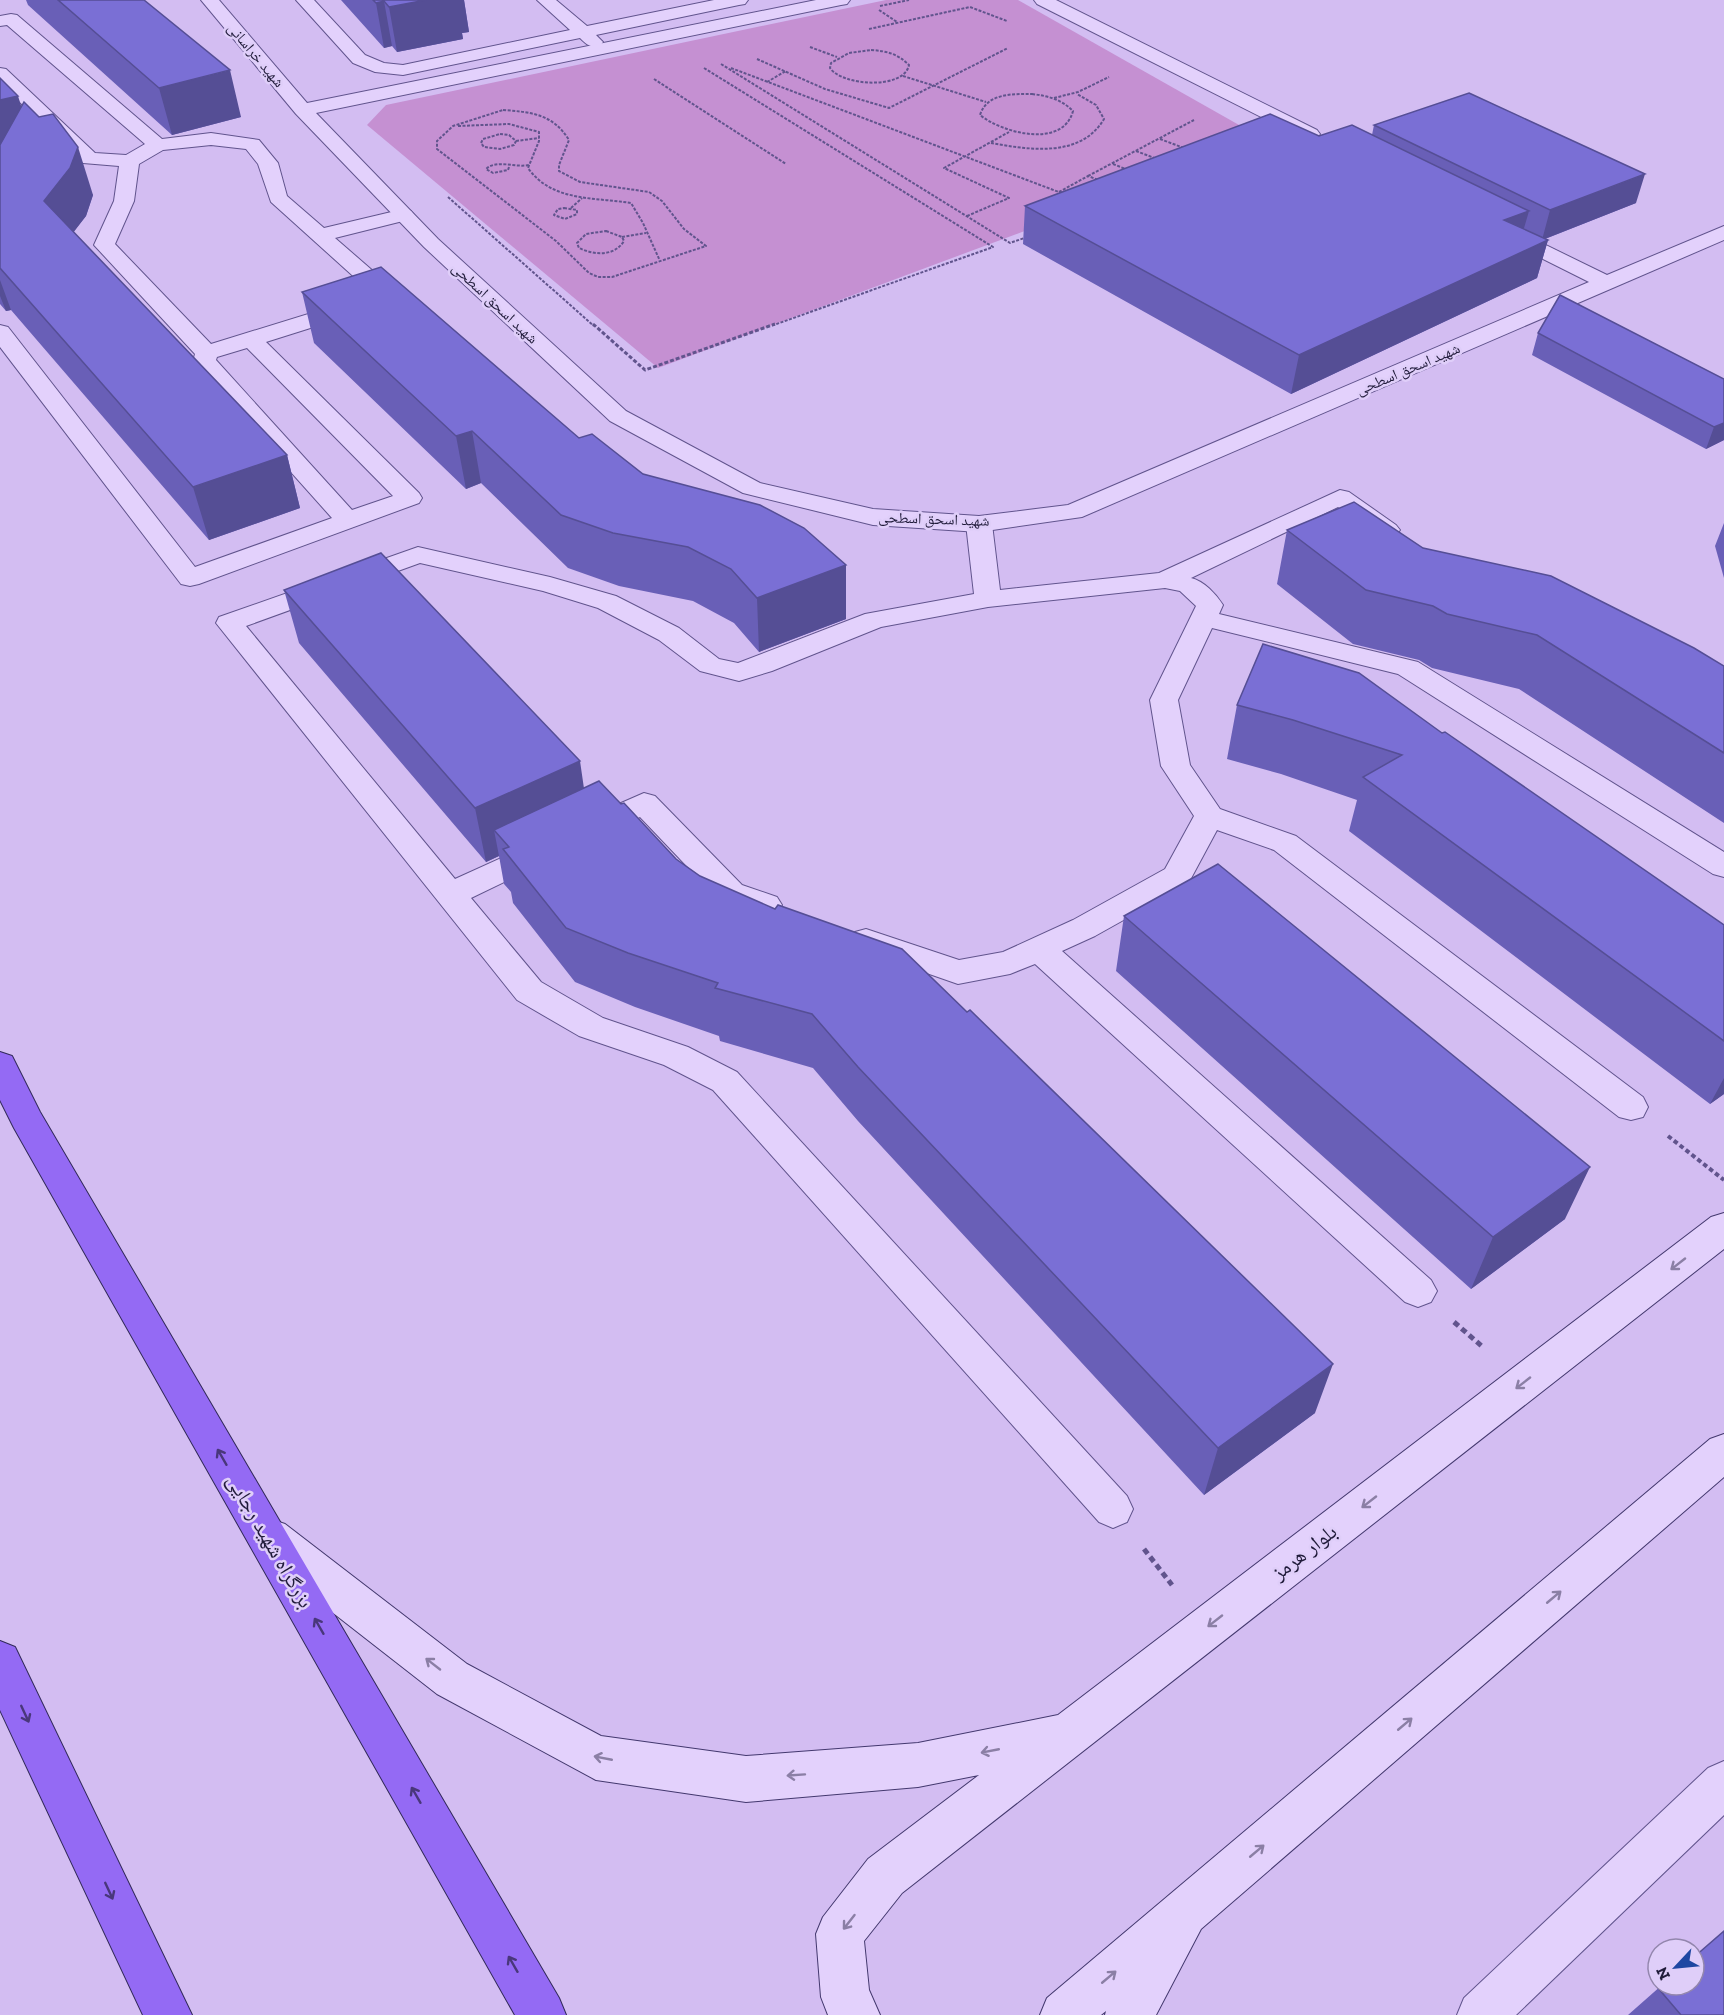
<svg xmlns="http://www.w3.org/2000/svg" width="1724" height="2015" font-family="'Zilla Slab','Noto Naskh Arabic',serif">
<style>
.green{fill:#c590d2}
.lines{fill:none;stroke-linecap:round;stroke-linejoin:round}
.minor-casing{stroke:#61548d;stroke-width:2}
.tertiary-casing{stroke:#61548d;stroke-width:2}
.secondary-casing{stroke:#43386e;stroke-width:2}
.trunk-casing{stroke:#312959;stroke-width:2}
.path-far3{stroke:#61548d;stroke-width:2;stroke-dasharray:3 1.5;stroke-linecap:butt}
.path-far2{stroke:#61548d;stroke-width:3;stroke-dasharray:4 2;stroke-linecap:butt}
.path-far1{stroke:#61548d;stroke-width:4;stroke-dasharray:4.5 3;stroke-linecap:butt}
.path{stroke:#61548d;stroke-width:5;stroke-dasharray:6 4;stroke-linecap:butt}
.minor{fill:#e3d1fc;fill-rule:evenodd}
.tertiary{fill:#e3d1fc;fill-rule:evenodd}
.secondary{fill:#e3d1fc;fill-rule:evenodd}
.trunk{fill:#946af4;fill-rule:evenodd}
.wall{fill:#695fb7}
.shaded-wall{fill:#554e95}
.building{fill:#7a6fd5;stroke:#554e95;stroke-width:1.5}
.oneway{stroke:#8b7fa5}
.oneway2{stroke:#49377b}
.labels{text-anchor:middle;stroke-width:5;stroke-linejoin:round;paint-order:stroke}
.far-street-label{font-size:15px;fill:#201b3a;stroke:#dfcef9}
.near-street-label{font-size:21px;fill:#201b3a;stroke:#dfcef9}
</style>
<rect width="100%" height="100%" fill="#d3bdf2"/>
<path class="green" d="M 886,0 L 1018,0 L 1255,134 L 1249,147 L 658,368 L 367,125 L 386,105 Z"/>
<g class="lines">
<g class="minor-casing">
<path id="minor" d="M 296,0 L 314,0 L 365,55 L 384,63 L 403,65 L 570,30 L 537,0 L 556,0 L 587,26 L 714,0 L 748,0 L 745,4 L 739,5 L 596,35 L 603,42 L 600,46 C 591,48 587,45 580,38 L 403,75 L 375,72 L 353,63 Z
M 11,14 L 17,15 L 162,139 L 211,133 L 259,140 L 278,163 L 287,196 L 324,228 L 404,209 L 411,211 L 414,215 L 411,219 L 335,238 L 396,291 L 399,296 L 396,301 L 266,342 L 419,493 L 422,498 L 419,503 L 199,584 L 190,586 L 181,584 L 0,347 L 0,325 L 8,327 L 195,567 L 332,518 L 196,366 L 193,361 L 195,354 L 94,245 L 114,201 L 119,166 L 83,163 L 0,83 L 0,68 L 6,69 L 95,153 L 126,155 L 145,144 L 7,25 L 0,26 L 0,16 ZM 211,145 L 246,149 L 258,164 L 271,202 L 373,294 L 211,344 L 115,244 L 134,201 L 139,164 L 163,150 ZM 247,348 L 393,496 L 352,510 L 216,360 L 217,357 Z
M 1340,490 L 1349,492 L 1396,525 L 1400,530 L 1396,535 C 1375,541 1355,519 1338,507 L 1191,578 C 1204,581 1216,594 1223,605 L 1219,614 L 1418,662 L 1724,852 L 1724,877 L 1713,874 L 1398,674 L 1212,628 L 1178,700 L 1190,765 L 1220,809 L 1296,836 L 1643,1097 L 1648,1107 L 1643,1117 L 1631,1120 L 1619,1117 L 1274,850 L 1217,830 L 1188,884 L 1095,936 L 1062,951 L 1431,1280 L 1437,1291 L 1431,1302 L 1418,1307 L 1405,1302 L 1035,964 L 1010,974 L 958,984 L 855,948 L 850,940 L 855,932 L 866,929 L 959,960 L 1003,952 L 1073,920 L 1165,869 L 1194,816 L 1161,766 L 1150,700 L 1196,606 L 1180,591 L 1165,588 L 988,607 L 881,627 L 772,671 L 739,681 L 700,671 L 659,640 L 598,608 L 543,591 L 420,563 L 246,626 L 455,879 L 530,845 L 541,842 L 552,845 L 556,852 L 552,859 L 471,898 L 541,982 L 603,1018 L 688,1047 L 737,1072 L 1127,1496 L 1133,1509 L 1127,1522 L 1113,1528 L 1099,1522 L 713,1090 L 664,1065 L 579,1036 L 517,1000 L 216,623 L 219,617 L 418,547 L 550,577 L 616,596 L 679,628 L 719,659 L 738,663 L 865,614 L 974,594 L 966,524 L 970,519 L 979,516 L 988,519 L 992,524 L 1000,590 L 1159,573 Z
M 644,793 L 655,796 L 742,885 L 777,897 L 782,905 L 777,913 L 766,916 L 720,901 L 640,817 L 602,835 L 591,838 L 580,835 L 576,828 L 580,821 Z
M 1724,1761 L 1724,1815 L 1516,2015 L 1457,2015 L 1464,1998 L 1708,1768 Z"/>
</g>
<g class="tertiary-casing">
<path id="tertiary" d="M 201,0 L 219,0 L 307,103 L 816,0 L 850,0 L 847,4 L 841,5 L 316,113 L 438,239 L 626,411 L 760,483 L 873,509 L 979,516 L 1068,505 L 1589,282 L 1497,236 L 1494,232 L 1497,228 L 1504,226 L 1511,228 L 1607,275 L 1724,226 L 1724,240 L 1082,517 L 979,532 L 873,525 L 743,493 L 610,421 L 424,247 L 296,114 Z
M 1034,0 L 1056,0 L 1317,130 L 1320,134 L 1317,138 L 1303,138 L 1037,4 Z"/>
</g>
<g class="secondary-casing">
<path id="secondary" d="M 1724,1213 L 1724,1249 L 902,1893 L 864,1941 L 869,1990 L 880,2015 L 828,2015 L 821,1997 L 816,1934 L 823,1917 L 868,1859 L 979,1775 L 918,1787 L 746,1802 L 596,1780 L 437,1694 L 255,1552 L 249,1538 L 255,1524 L 270,1519 L 285,1524 L 467,1664 L 601,1736 L 746,1756 L 918,1743 L 1058,1715 L 1711,1217 Z
M 1724,1434 L 1724,1477 L 1201,1929 L 1156,2015 L 1105,2015 L 1106,2011 L 1101,2015 L 1040,2015 L 1047,1998 L 1710,1439 Z"/>
</g>
<g class="trunk-casing">
<path id="trunk" d="M 0,1052 L 12,1056 L 40,1112 L 559,1998 L 566,2015 L 515,2015 L 14,1128 L 0,1100 Z
M 0,1641 L 15,1647 L 192,2015 L 143,2015 L 0,1710 Z"/>
</g>
<path class="path-far3" d="M 880,6 L 909,0
M 879,10 L 897,22
M 869,29 L 970,7 L 1007,21
M 810,47 L 837,57
M 871,50 C 887,51 898,54 909,65 C 904,90 842,86 830,68 L 831,63 L 849,53 Z
M 757,59 L 825,89 L 889,108 L 1008,48
M 721,64 L 1010,243 L 1027,237
M 704,68 L 993,247 L 771,326
M 731,68 L 1064,194
M 903,76 L 986,102
M 654,79 L 786,164
M 767,82 L 786,71
M 1032,94 C 1048,96 1061,99 1073,111 C 1063,149 1002,133 980,115 C 987,93 1012,94 1032,94 Z
M 1054,98 L 1078,92 L 1109,77
M 503,110 C 531,112 553,114 569,140 L 559,165 L 559,171 L 580,182 L 649,192 L 662,201 L 684,229 L 706,246 L 612,277 L 598,277 L 589,273 L 556,241 L 437,149 L 437,141 L 453,126 Z
M 458,126 L 509,124 L 539,132 L 539,141 L 528,168 C 552,202 594,197 631,203 L 643,223 L 660,261
M 500,134 L 509,135 L 516,141 L 514,145 L 500,149 L 484,147 L 481,143 L 483,139 Z
M 1160,139 L 1184,148
M 516,141 L 539,138
M 991,143 C 1030,150 1081,158 1104,119 L 1096,105 L 1077,94
M 1136,151 L 1157,159
M 1113,164 L 1128,170
M 509,167 L 508,170 L 493,173 L 486,169 C 497,159 515,168 529,165
M 1088,176 L 1194,120
M 1059,192 L 1088,176 L 1101,181
M 448,197 L 594,326
M 564,208 L 577,210 L 577,214 L 565,219 L 554,215 L 558,209 Z
M 571,208 L 582,198
M 967,216 L 1009,198 L 944,168 L 1009,132
M 606,231 L 622,237 L 624,241 C 614,257 594,255 579,248 L 577,243 L 586,234 Z
M 622,237 L 646,233"/>
<path class="path-far2" d="M 593,324 L 645,370 L 775,324"/>
<path class="path-far1" d="M 1668,1136 L 1724,1180"/>
<path class="path" d="M 1454,1322 L 1484,1348
M 1144,1549 L 1172,1585"/>
<use href="#minor" class="minor"/>
<use href="#tertiary" class="tertiary"/>
<use href="#secondary" class="secondary"/>
<use href="#trunk" class="trunk"/>
</g>
<path class="wall" d="M 26,0 L 144,0 L 241,117 L 172,135 L 28,5 Z
M 341,0 L 464,0 L 469,32 L 462,33 L 463,39 L 397,52 L 392,46 L 384,48 Z
M 0,78 L 21,107 L 93,195 L 86,216 L 73,232 L 287,455 L 300,508 L 209,540 L 11,310 L 6,311 L 0,304 Z
M 1374,125 L 1636,203 L 1545,239 L 1548,240 L 1537,278 L 1291,394 L 1023,244 L 1025,206 L 1319,136 L 1372,135 Z
M 302,292 L 579,438 L 643,474 L 846,565 L 846,619 L 759,652 L 734,623 L 693,601 L 619,586 L 568,568 L 481,483 L 466,489 L 314,343 Z
M 1538,333 L 1724,379 L 1724,440 L 1706,449 L 1532,355 Z
M 1724,523 L 1724,578 L 1715,546 Z
M 1287,530 L 1423,548 L 1724,666 L 1724,823 L 1519,689 L 1432,668 L 1419,660 L 1353,644 L 1277,584 Z
M 284,590 L 584,788 L 621,804 L 676,859 L 1315,1413 L 1204,1495 L 858,1121 L 813,1068 L 720,1041 L 719,1036 L 635,1007 L 575,982 L 513,903 L 511,892 L 504,884 L 499,856 L 486,862 L 299,643 Z
M 1237,705 L 1442,733 L 1724,925 L 1724,1094 L 1710,1104 L 1349,831 L 1357,800 L 1281,774 L 1227,759 Z
M 1124,916 L 1565,1219 L 1471,1289 L 1116,971 Z
M 1662,1985 L 1724,2015 L 1628,2015 Z"/>
<path class="shaded-wall" d="M 426,0 L 464,0 L 469,32 L 462,33 L 463,39 L 397,52 L 389,7 Z
M 384,1 L 392,46 L 384,48 L 376,3 Z
M 230,70 L 241,117 L 172,135 L 159,88 Z
M 18,96 L 33,143 L 0,152 L 0,100 Z
M 78,147 L 93,195 L 86,216 L 60,250 L 44,201 Z
M 1645,174 L 1636,203 L 1542,240 L 1550,210 Z
M 1529,211 L 1518,249 L 1504,220 Z
M 1548,240 L 1537,278 L 1291,394 L 1299,355 Z
M 0,280 L 11,310 L 6,311 L 0,296 Z
M 1724,423 L 1724,440 L 1706,449 L 1714,427 Z
M 472,431 L 481,483 L 466,489 L 456,436 Z
M 287,455 L 300,508 L 209,540 L 193,487 Z
M 846,565 L 846,619 L 759,652 L 757,598 Z
M 580,761 L 588,816 L 509,847 L 494,830 L 499,856 L 486,862 L 475,808 Z
M 1724,1078 L 1724,1094 L 1710,1104 Z
M 1590,1167 L 1565,1219 L 1471,1289 L 1493,1237 Z
M 1333,1364 L 1315,1413 L 1204,1495 L 1218,1448 Z"/>
<path class="building" d="M 58,0 L 144,0 L 230,70 L 159,88 Z
M 373,0 L 426,0 L 389,7 L 384,1 L 376,3 Z
M 0,78 L 18,96 L 0,100 Z
M 1469,93 L 1645,174 L 1550,210 L 1374,125 Z
M 24,102 L 39,117 L 53,114 L 78,147 L 70,168 L 44,201 L 287,455 L 193,487 L 0,268 L 0,145 Z
M 1270,114 L 1319,136 L 1352,125 L 1529,211 L 1504,220 L 1548,240 L 1299,355 L 1025,206 Z
M 381,267 L 579,438 L 592,434 L 643,474 L 760,505 L 804,528 L 846,565 L 757,598 L 731,569 L 688,547 L 613,533 L 561,515 L 472,431 L 456,436 L 302,292 Z
M 1560,295 L 1724,379 L 1724,423 L 1714,427 L 1538,333 Z
M 1354,502 L 1423,548 L 1551,576 L 1694,648 L 1724,666 L 1724,753 L 1537,635 L 1447,614 L 1433,606 L 1366,590 L 1287,530 Z
M 381,553 L 580,761 L 475,808 L 284,590 Z
M 1263,644 L 1359,673 L 1442,733 L 1445,732 L 1724,925 L 1724,1041 L 1363,777 L 1402,755 L 1293,720 L 1237,705 Z
M 599,781 L 621,804 L 624,803 L 676,859 L 700,876 L 775,909 L 778,905 L 902,949 L 967,1012 L 970,1010 L 1333,1364 L 1218,1448 L 858,1067 L 812,1014 L 715,988 L 718,983 L 628,953 L 566,928 L 503,849 L 509,847 L 494,830 Z
M 1218,864 L 1590,1167 L 1493,1237 L 1124,916 Z
M 1724,1931 L 1724,2015 L 1681,2015 L 1658,1988 L 1662,1985 L 1694,1985 L 1694,1957 Z"/>
<defs><path id="oneway-shaft" d="M-6 0H5M1.5-3L5.5 0L1.5 3" fill="none" stroke-width="1.6" stroke-linecap="round" stroke-linejoin="round" transform="scale(1.5)"/></defs>
<g class="oneway">
<use href="#oneway-shaft" transform="translate(1678 1264) rotate(142)"/>
<use href="#oneway-shaft" transform="translate(1523 1383) rotate(142)"/>
<use href="#oneway-shaft" transform="translate(1369 1502) rotate(142)"/>
<use href="#oneway-shaft" transform="translate(1554 1597) rotate(-40)"/>
<use href="#oneway-shaft" transform="translate(1215 1621) rotate(142)"/>
<use href="#oneway-shaft" transform="translate(433 1664) rotate(-142)"/>
<use href="#oneway-shaft" transform="translate(1405 1724) rotate(-40)"/>
<use href="#oneway-shaft" transform="translate(990 1751) rotate(169)"/>
<use href="#oneway-shaft" transform="translate(603 1758) rotate(-169)"/>
<use href="#oneway-shaft" transform="translate(796 1775) rotate(176)"/>
<use href="#oneway-shaft" transform="translate(1257 1851) rotate(-40)"/>
<use href="#oneway-shaft" transform="translate(849 1922) rotate(128)"/>
<use href="#oneway-shaft" transform="translate(1109 1977) rotate(-40)"/>
</g>
<g class="oneway2">
<use href="#oneway-shaft" transform="translate(222 1457) rotate(-120)"/>
<use href="#oneway-shaft" transform="translate(319 1626) rotate(-120)"/>
<use href="#oneway-shaft" transform="translate(25 1714) rotate(65)"/>
<use href="#oneway-shaft" transform="translate(416 1795) rotate(-120)"/>
<use href="#oneway-shaft" transform="translate(109 1891) rotate(65)"/>
<use href="#oneway-shaft" transform="translate(513 1964) rotate(-120)"/>
</g>
<g class="labels">
<g class="far-street-label">
<text transform="translate(256 55) rotate(50)" y="5">شهید خراسانی</text>
<text transform="translate(495 303) rotate(43)" y="5">شهید اسحق اسطحی</text>
<text transform="translate(1408 369) rotate(-23)" y="5">شهید اسحق اسطحی</text>
<text transform="translate(934 519) rotate(2)" y="5">شهید اسحق اسطحی</text>
</g>
<g class="near-street-label">
<text transform="translate(270 1541) rotate(60)" y="7">بزرگراه شهید رجایی</text>
<text transform="translate(1304 1552) rotate(-38)" y="7">بلوار هرمز</text>
</g>
</g>
<g transform="translate(1676 1967) rotate(244)"><circle r="28" fill="#dfcef9" stroke="#9386ad" stroke-width="1.5"/>
<path d="M0-4.5L10 22L0 15L-10 22Z" fill="#1e47a2"/>
<text y="-9" font-size="16" font-weight="bold" text-anchor="middle" fill="#201b3a">N</text>
</g>
</svg>
